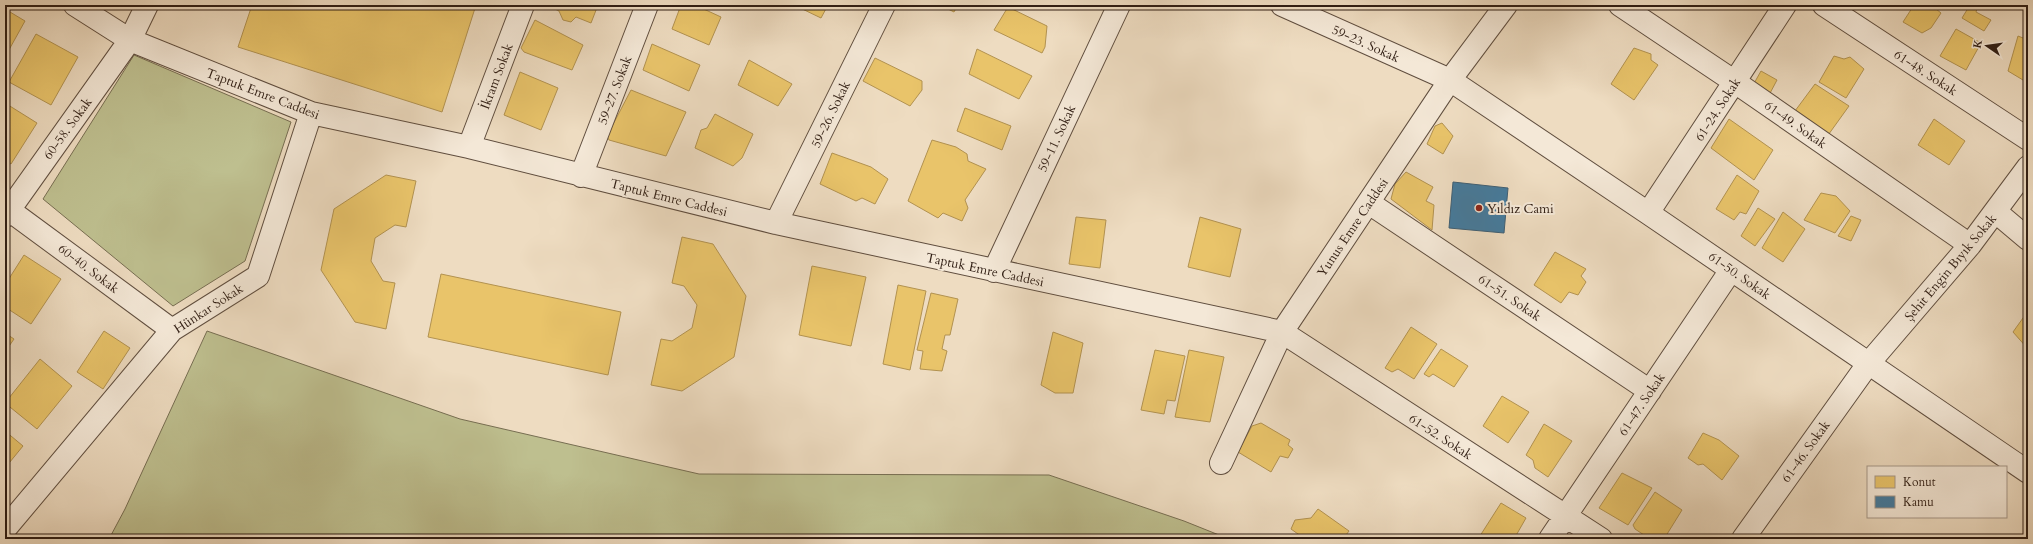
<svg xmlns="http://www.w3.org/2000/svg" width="2033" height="544" font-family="Cardo,serif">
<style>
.green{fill:#bebf8f;stroke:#776e52}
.homes{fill:#e9c46a;stroke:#b29250}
.public{fill:#457b9d;stroke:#3f5f74}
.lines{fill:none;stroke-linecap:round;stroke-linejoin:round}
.street-casing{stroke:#604e3f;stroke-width:24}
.street{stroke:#f4e8d7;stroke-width:22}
.poi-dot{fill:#8f2418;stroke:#f4e8d7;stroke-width:1.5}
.labels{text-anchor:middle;stroke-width:4;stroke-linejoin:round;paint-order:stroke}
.street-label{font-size:13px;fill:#301e14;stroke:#f4e8d7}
.poi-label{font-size:13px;fill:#301e14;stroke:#f4e8d7;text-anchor:start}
</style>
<rect width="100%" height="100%" fill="#eedcc1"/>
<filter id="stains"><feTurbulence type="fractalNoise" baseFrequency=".005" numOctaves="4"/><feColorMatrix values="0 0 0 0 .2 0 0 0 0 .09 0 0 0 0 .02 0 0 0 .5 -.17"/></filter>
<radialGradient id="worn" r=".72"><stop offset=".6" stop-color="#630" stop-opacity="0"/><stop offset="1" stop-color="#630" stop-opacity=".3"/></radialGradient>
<path class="green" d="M 134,55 L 291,122 L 245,261 L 173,306 L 43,199 Z
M 207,331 L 460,419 L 699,474 L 1049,475 L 1184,521 L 1229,539 L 109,539 L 125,509 Z"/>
<path class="homes" d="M 252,5 L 476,5 L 442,112 L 238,47 Z
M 547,5 L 598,5 L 591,23 L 576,17 L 571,22 L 563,20 L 559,11 Z
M 681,5 L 695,5 L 721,17 L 709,45 L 672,29 Z
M 794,5 L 828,5 L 821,18 Z
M 940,5 L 958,5 L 954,12 Z
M 1914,5 L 1931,5 L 1941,13 L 1931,28 L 1922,33 L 1903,22 Z
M 1970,5 L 1978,5 L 1976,12 L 1991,20 L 1984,31 L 1962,18 Z
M 1008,7 L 1047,26 L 1045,47 L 1042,53 L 994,30 Z
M 5,9 L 25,21 L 5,57 Z
M 535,20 L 583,45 L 572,70 L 524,52 L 521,48 Z
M 1956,29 L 1981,43 L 1966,70 L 1940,56 Z
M 36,34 L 78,57 L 51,105 L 9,82 Z
M 2018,36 L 2028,40 L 2028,83 L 2008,71 Z
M 652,44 L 700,65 L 689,91 L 643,70 Z
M 1634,48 L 1651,54 L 1651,60 L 1658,65 L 1634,100 L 1611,84 Z
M 977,49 L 1032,76 L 1019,99 L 969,74 Z
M 1834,56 L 1844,59 L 1850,57 L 1864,69 L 1846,98 L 1819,82 Z
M 875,58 L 922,81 L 922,90 L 910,106 L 863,81 Z
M 749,60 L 792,84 L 778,106 L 738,85 Z
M 1761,71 L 1777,80 L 1768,97 L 1752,87 Z
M 520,72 L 558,88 L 541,130 L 504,115 Z
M 1815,84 L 1849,106 L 1826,138 L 1792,115 Z
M 631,90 L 686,112 L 666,156 L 609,140 L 607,136 Z
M 5,103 L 37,123 L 11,164 L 5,160 Z
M 965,108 L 1011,126 L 1002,150 L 957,131 Z
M 715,114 L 753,134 L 742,158 L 733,166 L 695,148 L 701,130 L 707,128 Z
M 1729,119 L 1773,150 L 1754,180 L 1711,148 Z
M 1934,119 L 1965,141 L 1949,165 L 1918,145 Z
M 1442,123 L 1453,136 L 1443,154 L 1427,144 L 1435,126 Z
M 932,140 L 956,147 L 967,154 L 968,161 L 986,169 L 965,200 L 968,208 L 962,221 L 943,213 L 938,218 L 908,201 Z
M 832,153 L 871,167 L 888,179 L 875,204 L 862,198 L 856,201 L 820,184 Z
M 1406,172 L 1433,187 L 1426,201 L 1434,205 L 1432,230 L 1391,199 L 1395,184 Z
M 386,175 L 416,181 L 406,227 L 395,225 L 375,238 L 371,261 L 383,281 L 395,283 L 386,329 L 355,322 L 321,270 L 334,209 Z
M 1737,175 L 1759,191 L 1746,214 L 1740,212 L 1734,220 L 1716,209 Z
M 1821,193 L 1836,196 L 1850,211 L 1835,233 L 1804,220 Z
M 1758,208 L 1775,219 L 1755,246 L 1741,236 Z
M 1783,212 L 1805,229 L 1783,262 L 1762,248 Z
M 1851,216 L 1861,220 L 1851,241 L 1838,236 Z
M 1076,217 L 1106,220 L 1100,268 L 1069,264 Z
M 1200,217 L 1241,229 L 1230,277 L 1188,267 Z
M 682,237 L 713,244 L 746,296 L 734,357 L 682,391 L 651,385 L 661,339 L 672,341 L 692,328 L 697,305 L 684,286 L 672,283 Z
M 1555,252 L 1586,269 L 1581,276 L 1586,282 L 1578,295 L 1569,292 L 1561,303 L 1534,285 Z
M 24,255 L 61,279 L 31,324 L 5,307 L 5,285 Z
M 812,266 L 866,277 L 851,346 L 799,335 Z
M 441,274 L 621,312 L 608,375 L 428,337 Z
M 898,285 L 926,291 L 910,370 L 883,364 Z
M 931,293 L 958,299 L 950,335 L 945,335 L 942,349 L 947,351 L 942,371 L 920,369 L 923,351 L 917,350 Z
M 2028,311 L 2028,349 L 2013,332 Z
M 1411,327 L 1437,344 L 1414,379 L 1398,369 L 1392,372 L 1385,368 Z
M 104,331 L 130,348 L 103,389 L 77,372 Z
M 1053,332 L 1083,343 L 1073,393 L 1055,393 L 1041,385 Z
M 5,333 L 14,339 L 5,352 Z
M 1441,349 L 1468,366 L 1454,387 L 1433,374 L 1429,377 L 1424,374 Z
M 1155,350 L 1185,356 L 1175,401 L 1167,400 L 1164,414 L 1141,410 Z
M 1189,350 L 1224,357 L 1210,422 L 1175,417 Z
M 40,359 L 72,386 L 37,429 L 5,403 Z
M 1502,396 L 1529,412 L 1508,443 L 1483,426 Z
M 1261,423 L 1290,440 L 1288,445 L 1293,449 L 1288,458 L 1280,456 L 1271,472 L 1238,452 L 1252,426 Z
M 1544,424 L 1572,441 L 1548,477 L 1535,468 L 1533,460 L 1526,455 Z
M 5,431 L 23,446 L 5,468 Z
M 1703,433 L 1719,440 L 1739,456 L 1722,480 L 1703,464 L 1698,465 L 1688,458 Z
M 1622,473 L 1652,488 L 1628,525 L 1599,508 Z
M 1655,492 L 1682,510 L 1664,539 L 1650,539 L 1635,529 L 1633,525 Z
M 1501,503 L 1526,518 L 1514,539 L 1478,539 Z
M 1318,509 L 1349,531 L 1343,539 L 1305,539 L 1291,529 L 1295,520 L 1311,518 Z"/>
<path class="public" d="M 1453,182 L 1508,188 L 1504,233 L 1449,228 Z"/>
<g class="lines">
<g class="street-casing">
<path id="street" d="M 75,5 L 130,40 L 311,113 L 469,147 L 776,223 L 1282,332 L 1601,539
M 1282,5 L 1450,80 L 1648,213 L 2028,472
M 1620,5 L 1735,82 L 1970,245
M 1824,5 L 2028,139
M 469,147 L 523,5
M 581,176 L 647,5
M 1369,203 L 1650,391
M 5,207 L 172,330
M 1996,212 L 2028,239
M 1648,213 L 1785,5
M 5,216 L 130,40 L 147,5
M 776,223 L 884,5
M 994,271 L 1119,5
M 1221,463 L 1282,332 L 1450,80 L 1506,5
M 5,529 L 172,330 L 258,276 L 311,113
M 1550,539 L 1731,270
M 1743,539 L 1868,364 L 1970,245 L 2028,167"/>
</g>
<use href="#street" class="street"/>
</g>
<circle class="poi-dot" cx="1479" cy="208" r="4"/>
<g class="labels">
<g class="street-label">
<text transform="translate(1366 43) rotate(24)" y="5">59-23. Sokak</text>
<text transform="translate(1926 72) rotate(33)" y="5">61-48. Sokak</text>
<text transform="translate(496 76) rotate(-69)" y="5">İkram Sokak</text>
<text transform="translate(614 90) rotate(-69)" y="5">59-27. Sokak</text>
<text transform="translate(263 93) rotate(21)" y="5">Taptuk Emre Caddesi</text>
<text transform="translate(1717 109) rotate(-57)" y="5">61-24. Sokak</text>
<text transform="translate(830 114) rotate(-64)" y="5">59-26. Sokak</text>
<text transform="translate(1796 124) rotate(35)" y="5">61-49. Sokak</text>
<text transform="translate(67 128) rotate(-54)" y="5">60-58. Sokak</text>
<text transform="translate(1056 138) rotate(-65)" y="5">59-11. Sokak</text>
<text transform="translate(669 197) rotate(14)" y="5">Taptuk Emre Caddesi</text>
<text transform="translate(1352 227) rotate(-56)" y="5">Yunus Emre Caddesi</text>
<text transform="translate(1950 267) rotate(-50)" y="5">Şehit Engin Bıyık Sokak</text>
<text transform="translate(89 268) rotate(37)" y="5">60-40. Sokak</text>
<text transform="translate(985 269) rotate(12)" y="5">Taptuk Emre Caddesi</text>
<text transform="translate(1740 275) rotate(35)" y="5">61-50. Sokak</text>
<text transform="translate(1510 297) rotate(34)" y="5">61-51. Sokak</text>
<text transform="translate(208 308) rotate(-33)" y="5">Hünkar Sokak</text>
<text transform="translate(1641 404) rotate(-56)" y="5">61-47. Sokak</text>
<text transform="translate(1441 436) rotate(33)" y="5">61-52. Sokak</text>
<text transform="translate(1805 451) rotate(-54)" y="5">61-46. Sokak</text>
</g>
<g class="poi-label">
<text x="1487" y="213">Yıldız Cami</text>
</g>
</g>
<rect width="2033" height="544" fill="none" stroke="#eedcc1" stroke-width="20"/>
<rect x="6" y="6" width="2021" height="532" fill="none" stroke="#301e14" stroke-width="2"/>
<rect x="10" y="10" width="2013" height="524" fill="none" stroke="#301e14"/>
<rect x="1867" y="466" width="140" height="52" fill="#f4e8d7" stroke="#a69789"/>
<rect x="1875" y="476" width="20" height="12" fill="#e9c46a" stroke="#a69789"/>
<text x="1903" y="486" font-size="12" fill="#301e14">Konut</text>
<rect x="1875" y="496" width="20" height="12" fill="#457b9d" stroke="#a69789"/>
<text x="1903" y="506" font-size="12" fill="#301e14">Kamu</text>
<g transform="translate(1987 46) rotate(283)" stroke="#f4e8d7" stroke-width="3" paint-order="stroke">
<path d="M0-3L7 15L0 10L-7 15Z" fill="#301e14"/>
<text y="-6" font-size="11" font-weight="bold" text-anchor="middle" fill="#301e14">K</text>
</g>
<rect width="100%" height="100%" filter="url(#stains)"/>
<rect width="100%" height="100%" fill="url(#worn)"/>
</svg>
